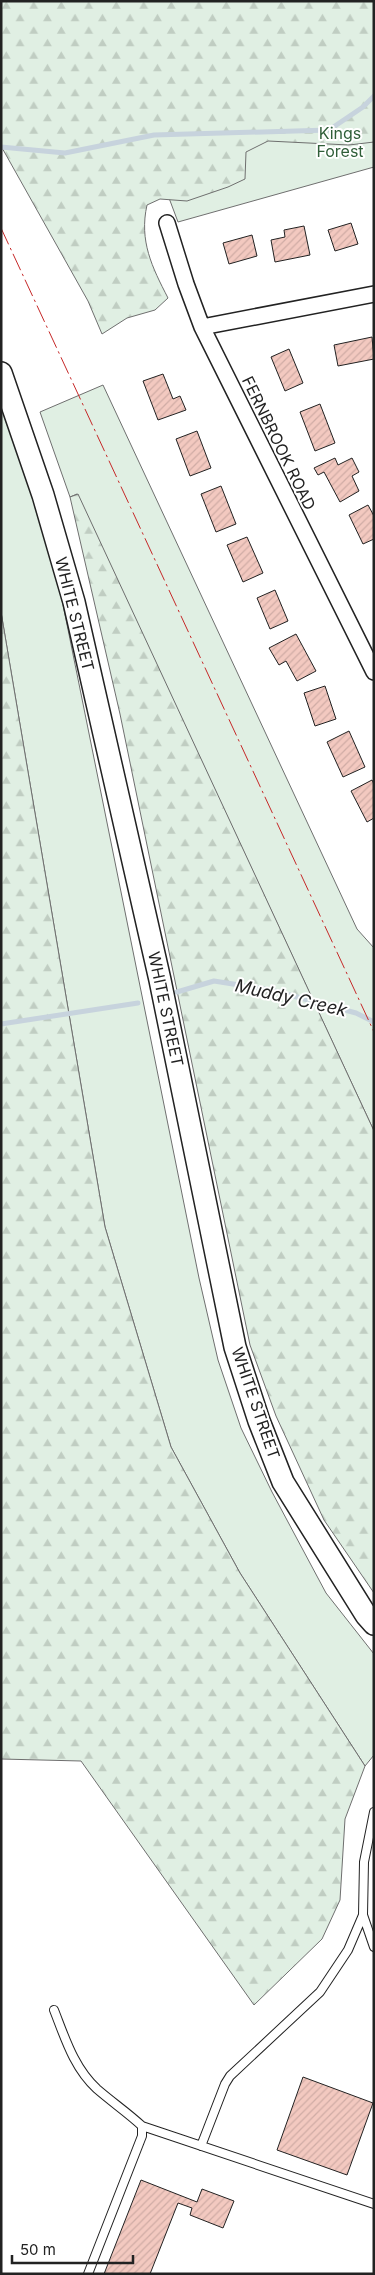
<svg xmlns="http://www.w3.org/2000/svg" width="375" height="2275" font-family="Inter,sans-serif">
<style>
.green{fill:#e0efe3;stroke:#6f6f6f}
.forest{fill:url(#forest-firs);stroke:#6f6f6f}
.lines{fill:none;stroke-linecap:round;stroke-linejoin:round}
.stream{stroke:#c7d3dd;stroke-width:5}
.building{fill:url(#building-hatch);stroke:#222}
.lane-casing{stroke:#222;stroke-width:10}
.street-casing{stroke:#222;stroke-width:18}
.secondary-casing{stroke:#222;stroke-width:24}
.lane{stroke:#fff;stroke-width:8}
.street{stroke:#fff;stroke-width:15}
.secondary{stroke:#fff;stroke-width:21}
.power{stroke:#c62828;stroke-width:1;stroke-dasharray:18 4 2.5 4;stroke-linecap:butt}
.labels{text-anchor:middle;stroke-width:4;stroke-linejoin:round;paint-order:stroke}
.park-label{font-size:16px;fill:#2f5e38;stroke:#fff}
.street-label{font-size:16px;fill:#222;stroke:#fff}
.water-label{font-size:18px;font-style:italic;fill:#222;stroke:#fff}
</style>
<defs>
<pattern id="forest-firs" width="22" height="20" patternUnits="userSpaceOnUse" patternTransform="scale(1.25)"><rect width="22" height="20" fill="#e0efe3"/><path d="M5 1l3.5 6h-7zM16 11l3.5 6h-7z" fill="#c0cdc2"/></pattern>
<pattern id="building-hatch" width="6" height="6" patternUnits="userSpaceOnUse" patternTransform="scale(1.25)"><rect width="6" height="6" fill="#f3c9c0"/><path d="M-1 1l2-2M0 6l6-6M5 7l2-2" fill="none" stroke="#d0aca5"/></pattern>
</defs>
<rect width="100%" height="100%" fill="#fff"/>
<path class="green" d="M 374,93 L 374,167 L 178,222 L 160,174 Z
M 103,385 L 357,929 L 374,948 L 374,1131 L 77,494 L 70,497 L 40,412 Z
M 1,394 L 57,575 L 199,1278 L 218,1360 L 241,1428 L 272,1492 L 326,1593 L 374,1654 L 374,1755 L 365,1766 L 240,1573 L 171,1447 L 105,1227 L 1,612 Z"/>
<path class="forest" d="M 1,1 L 374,1 L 374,142 L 349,145 L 268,141 L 246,152 L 245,179 L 228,187 L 187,201 L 160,199 L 147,205 C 139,241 152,267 168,298 L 155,310 L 127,318 L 102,334 L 88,301 L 1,146 Z
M 78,494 L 374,1131 L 374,1593 L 324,1520 L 276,1416 L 250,1345 L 120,714 L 70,497 Z
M 1,612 L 105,1227 L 171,1447 L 240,1573 L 365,1766 L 345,1819 L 340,1900 L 322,1939 L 254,2005 L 81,1761 L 1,1759 Z"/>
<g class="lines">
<path class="stream" d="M 1,147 L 65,153 L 154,135 L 329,130 L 363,107 L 374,96
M 177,992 L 214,981 L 271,990 L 356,1013 L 374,1022
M 1,1024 L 138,1003"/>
</g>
<path class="building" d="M 351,223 L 358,244 L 335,251 L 328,230 Z
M 304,226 L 310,255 L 275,262 L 271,240 L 285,237 L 284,230 Z
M 252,235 L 257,256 L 229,264 L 223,243 Z
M 372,337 L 374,359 L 338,366 L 334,345 Z
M 289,349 L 303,383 L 285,391 L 271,357 Z
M 163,374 L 173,399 L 180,396 L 186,410 L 158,420 L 143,381 Z
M 320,404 L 335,443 L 315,451 L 300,412 Z
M 197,431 L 211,468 L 190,476 L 176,439 Z
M 335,458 L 338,465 L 352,458 L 359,472 L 352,476 L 359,491 L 340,502 L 324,472 L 318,475 L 314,468 Z
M 221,486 L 236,524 L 216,532 L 201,494 Z
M 368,505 L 374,516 L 374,539 L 363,544 L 349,515 Z
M 247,537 L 263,573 L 243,582 L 227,545 Z
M 275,590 L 288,621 L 270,629 L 257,598 Z
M 296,634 L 316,671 L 297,681 L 286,661 L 279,665 L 269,648 Z
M 325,686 L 336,719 L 315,726 L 304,693 Z
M 349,731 L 365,767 L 343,777 L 327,742 Z
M 372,780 L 374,784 L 374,818 L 367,822 L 351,791 Z
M 303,2077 L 373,2103 L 347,2175 L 277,2150 Z
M 141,2180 L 197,2202 L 202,2189 L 234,2201 L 223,2228 L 190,2215 L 192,2208 L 178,2203 L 150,2274 L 104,2274 Z"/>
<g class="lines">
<g class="lane-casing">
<path id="lane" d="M 363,1915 L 374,1947
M 54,2010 C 65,2038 74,2068 97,2089 C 112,2102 128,2113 142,2126 L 142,2136 L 88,2274
M 142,2126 L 374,2204
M 201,2146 L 225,2084 L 230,2076 L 320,1992 L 348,1950 L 363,1915 L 364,1862 L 374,1812"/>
</g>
<g class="street-casing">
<path id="street" d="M 167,223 L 186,284 L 202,327 L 374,672
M 202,327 L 374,294"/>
</g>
<g class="secondary-casing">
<path id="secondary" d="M 1,373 L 43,495 L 74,602 L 160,980 L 235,1347 L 259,1421 L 283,1482 L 366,1615 L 374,1624"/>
</g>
<use href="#lane" class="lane"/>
<use href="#street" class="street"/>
<use href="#secondary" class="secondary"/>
<path class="power" d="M 1,228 L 374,1032"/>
</g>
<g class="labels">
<g class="park-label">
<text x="340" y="139">Kings<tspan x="340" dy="18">Forest</tspan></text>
</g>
<g class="street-label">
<text transform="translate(279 443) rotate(64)" y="6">FERNBROOK ROAD</text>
<text transform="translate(75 614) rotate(76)" y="6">WHITE STREET</text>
<text transform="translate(166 1009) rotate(78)" y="6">WHITE STREET</text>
<text transform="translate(256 1403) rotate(71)" y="6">WHITE STREET</text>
</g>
<g class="water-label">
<text transform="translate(291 998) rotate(13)" y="6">Muddy Creek</text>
</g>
</g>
<rect width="375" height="2275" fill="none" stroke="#222222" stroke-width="5"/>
<path d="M12 2255v8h121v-8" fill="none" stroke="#222222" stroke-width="2.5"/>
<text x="20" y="2255" font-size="15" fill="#222222" stroke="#ffffff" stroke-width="4" paint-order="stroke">50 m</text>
</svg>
